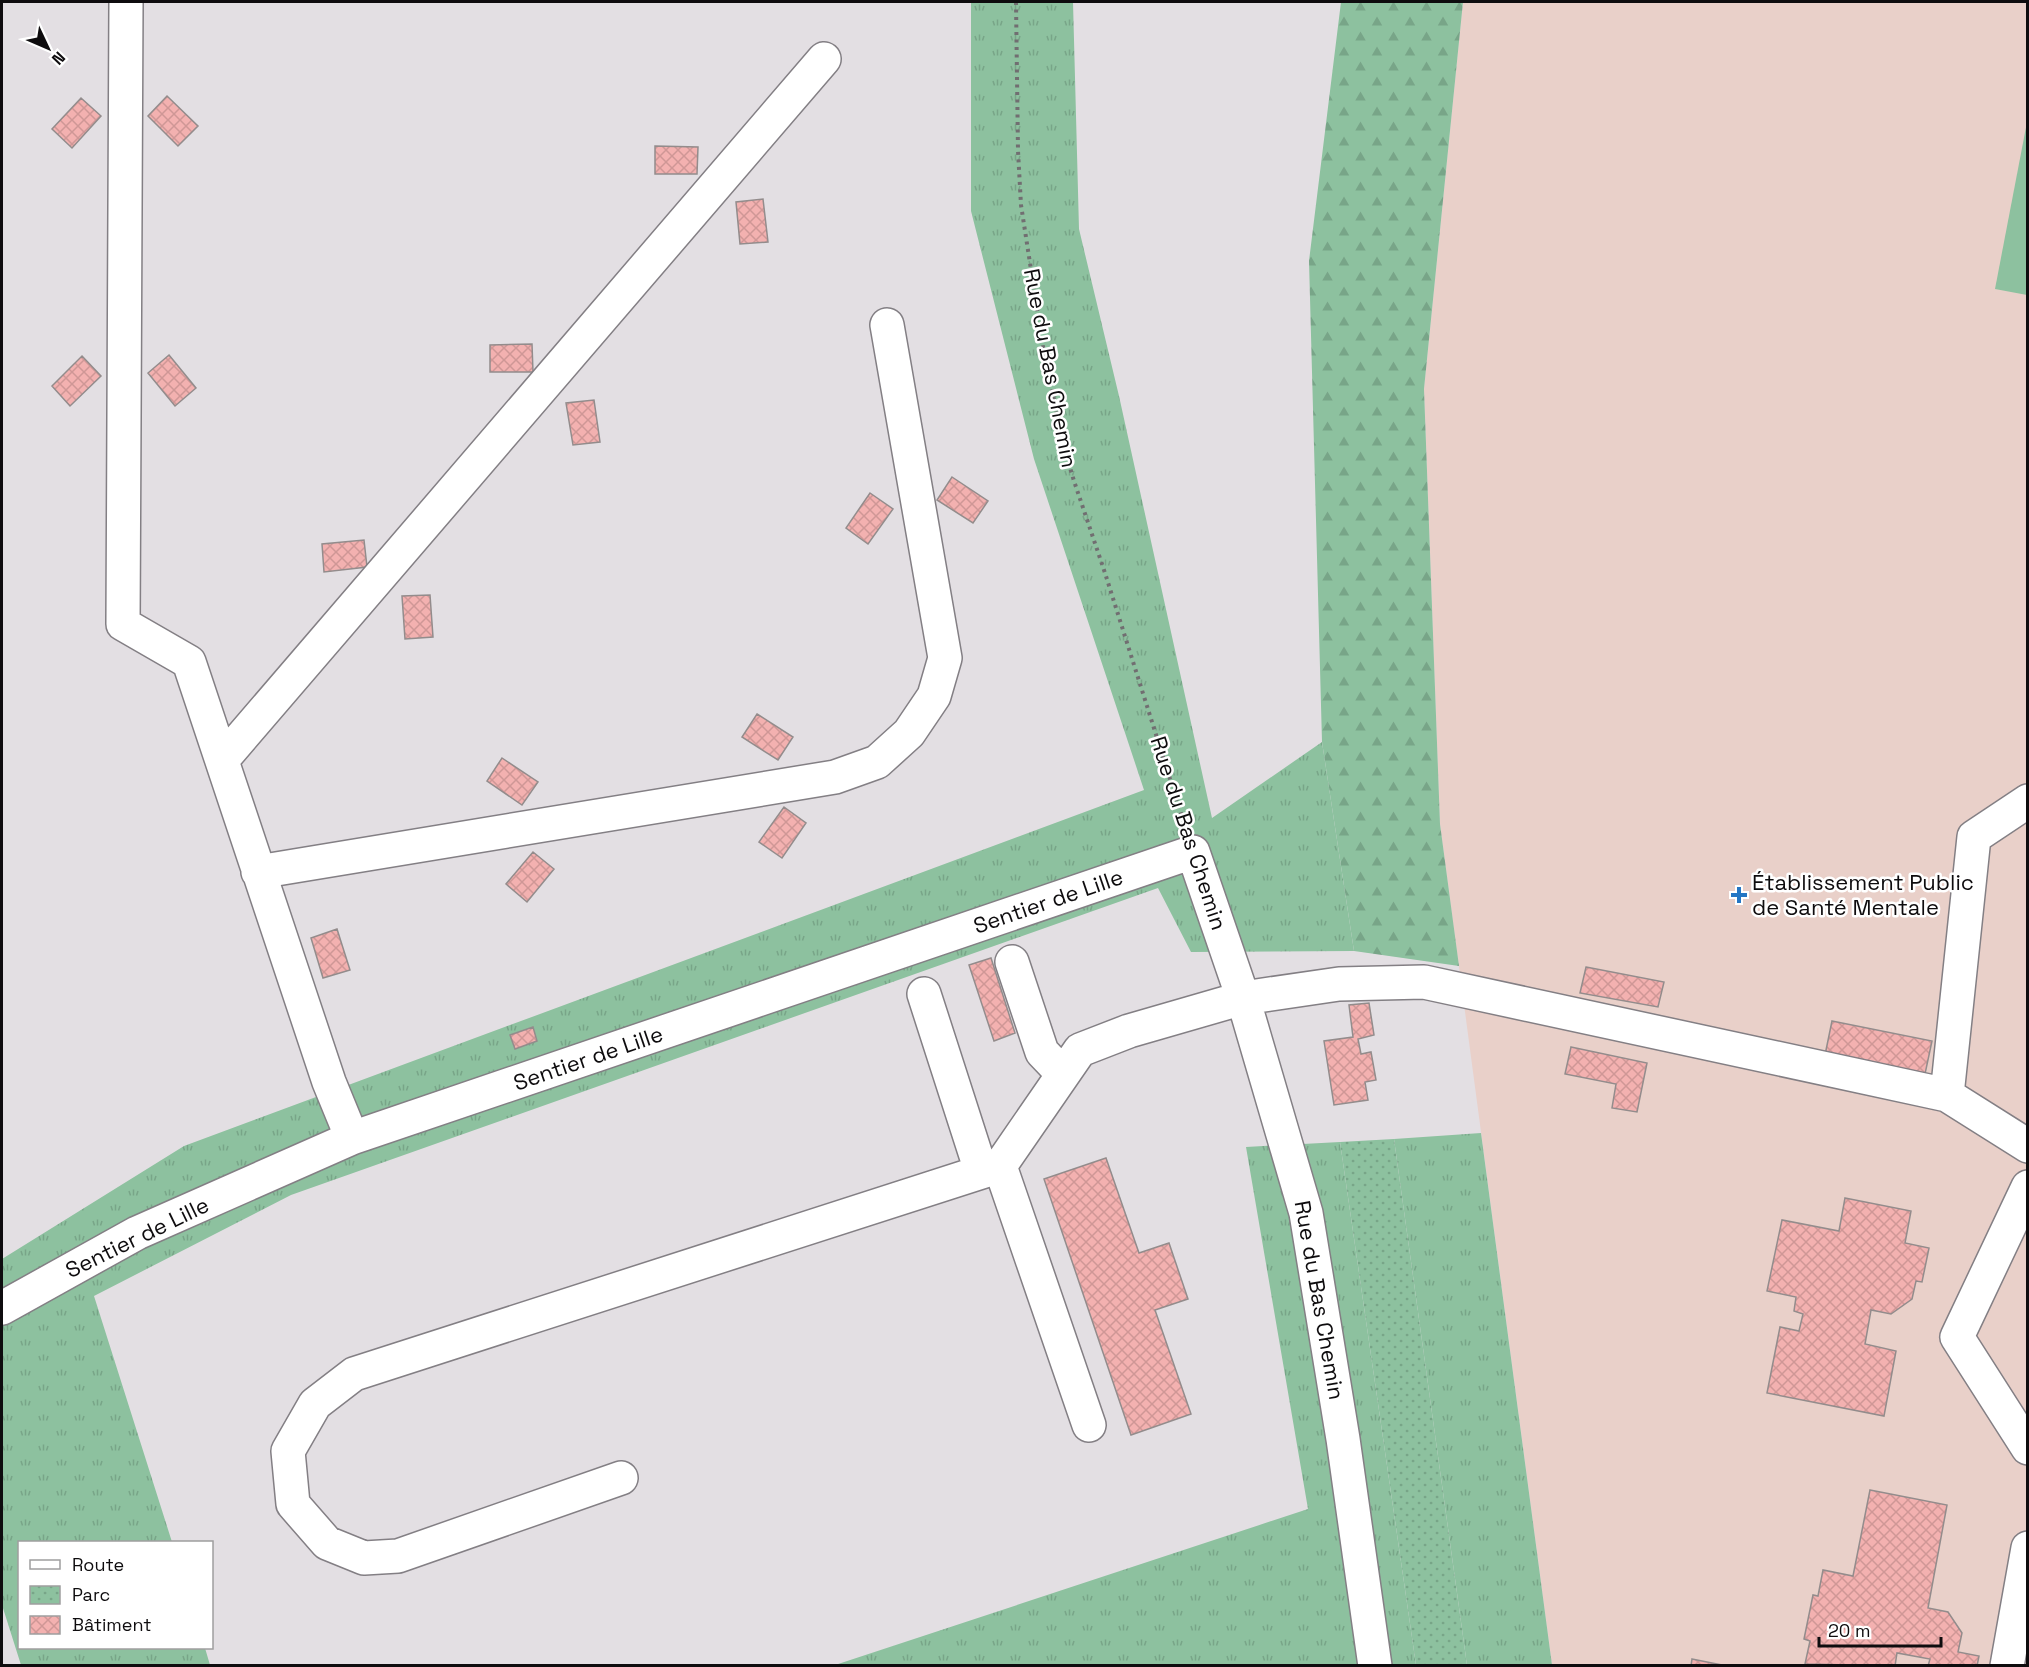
<svg xmlns="http://www.w3.org/2000/svg" width="2029" height="1667" font-family="'Space Grotesk',sans-serif">
<style>
.medical{fill:#e9d0c9}
.grass{fill:url(#grass-tufts)}
.forest{fill:url(#forest-firs)}
.park{fill:url(#park-dots)}
.pitch{fill:#8dc19f}
.building{fill:url(#building-cross-hatch);stroke:#938c8c;stroke-width:1.5}
.lines{fill:none;stroke-linecap:round;stroke-linejoin:round}
.minor-casing{stroke:#837f84;stroke-width:36}
.path{stroke:#716e71;stroke-width:4;stroke-dasharray:3 4.5;stroke-linecap:butt}
.minor{stroke:#fff;stroke-width:33}
.poi-dot{fill:#2476c4;stroke:#fff;stroke-width:2}
.labels{text-anchor:middle;stroke-width:5;stroke-linejoin:round;paint-order:stroke}
.street-label{font-size:22px;fill:#0e0c0e;stroke:#fff}
.poi-label{font-size:22px;fill:#0e0c0e;stroke:#fff;text-anchor:start}
</style>
<defs>
<pattern id="grass-tufts" width="24" height="20" patternUnits="userSpaceOnUse" patternTransform="scale(1.5)"><rect width="24" height="20" fill="#8dc19f"/><path d="M3 7l-1-3M5 7V3M7 7l1-3M15 17l-1-3M17 17v-4M19 17l1-3" fill="none" stroke="#78a588"/></pattern>
<pattern id="forest-firs" width="22" height="20" patternUnits="userSpaceOnUse" patternTransform="scale(1.5)"><rect width="22" height="20" fill="#8dc19f"/><path d="M5 1l3.5 6h-7zM16 11l3.5 6h-7z" fill="#78a588"/></pattern>
<pattern id="park-dots" width="8" height="8" patternUnits="userSpaceOnUse" patternTransform="scale(1.5)"><rect width="8" height="8" fill="#8dc19f"/><path d="M2 2h.1M6 6h.1" fill="none" stroke="#78a588" stroke-width="1.8" stroke-linecap="round"/></pattern>
<pattern id="building-cross-hatch" width="8" height="8" patternUnits="userSpaceOnUse" patternTransform="scale(1.5)"><rect width="8" height="8" fill="#f3b1b0"/><path d="M0 0l8 8M0 8l8-8" fill="none" stroke="#cf9796"/></pattern>
</defs>
<rect width="100%" height="100%" fill="#e3dfe3"/>
<path class="medical" d="M 1463,2 L 2027,2 L 2027,1665 L 1552,1665 L 1440,824 L 1424,389 Z"/>
<path class="grass" d="M 971,2 L 1073,2 L 1079,229 L 1119,396 L 1212,818 L 1322,742 L 1354,951 L 1191,952 L 1158,888 L 291,1195 L 94,1296 L 172,1542 L 20,1542 L 20,1648 L 205,1648 L 210,1665 L 21,1665 L 2,1605 L 2,1259 L 184,1146 L 1144,790 L 1034,459 L 971,211 Z
M 1481,1133 L 1552,1665 L 1467,1665 L 1394,1139 Z
M 1340,1142 L 1416,1665 L 832,1666 L 1308,1509 L 1246,1147 Z"/>
<path class="forest" d="M 1341,2 L 1463,2 L 1424,389 L 1440,824 L 1459,966 L 1354,951 L 1322,742 L 1309,261 Z"/>
<path class="park" d="M 1394,1139 L 1467,1665 L 1416,1665 L 1340,1142 Z"/>
<path class="pitch" d="M 2027,122 L 2027,295 L 1995,289 Z"/>
<path class="building" d="M 167,96 L 198,126 L 178,146 L 148,116 Z
M 81,98 L 101,116 L 72,148 L 52,129 Z
M 655,146 L 698,147 L 697,174 L 655,174 Z
M 763,199 L 768,242 L 740,244 L 736,202 Z
M 532,344 L 533,372 L 490,372 L 490,345 Z
M 169,355 L 196,388 L 175,406 L 148,373 Z
M 82,356 L 101,376 L 70,406 L 52,386 Z
M 594,400 L 600,442 L 573,445 L 566,403 Z
M 952,477 L 988,501 L 973,523 L 937,500 Z
M 870,493 L 893,509 L 868,544 L 846,528 Z
M 364,540 L 367,567 L 324,572 L 322,544 Z
M 430,595 L 433,637 L 405,639 L 402,596 Z
M 757,714 L 793,737 L 778,760 L 742,737 Z
M 502,758 L 538,782 L 522,805 L 487,781 Z
M 784,807 L 806,823 L 782,858 L 759,842 Z
M 533,852 L 554,869 L 527,902 L 506,884 Z
M 337,929 L 350,970 L 323,978 L 311,938 Z
M 991,958 L 1015,1033 L 994,1041 L 969,965 Z
M 1586,967 L 1664,982 L 1658,1007 L 1580,993 Z
M 1369,1003 L 1374,1035 L 1358,1039 L 1361,1054 L 1371,1052 L 1376,1080 L 1365,1082 L 1368,1100 L 1334,1105 L 1324,1041 L 1353,1037 L 1349,1005 Z
M 1832,1021 L 1932,1041 L 1925,1074 L 1825,1055 Z
M 533,1027 L 537,1041 L 515,1049 L 510,1035 Z
M 1571,1047 L 1647,1063 L 1637,1112 L 1612,1108 L 1616,1084 L 1565,1074 Z
M 1106,1158 L 1139,1253 L 1169,1243 L 1188,1299 L 1155,1310 L 1191,1414 L 1131,1435 L 1044,1179 Z
M 1845,1198 L 1911,1211 L 1905,1243 L 1929,1248 L 1922,1282 L 1916,1281 L 1912,1299 L 1891,1314 L 1871,1310 L 1865,1344 L 1896,1351 L 1884,1416 L 1767,1393 L 1780,1327 L 1799,1331 L 1803,1314 L 1794,1311 L 1796,1297 L 1767,1291 L 1782,1220 L 1839,1231 Z
M 1870,1490 L 1947,1505 L 1928,1608 L 1948,1612 L 1962,1633 L 1958,1652 L 1979,1656 L 1977,1666 L 1928,1666 L 1930,1659 L 1897,1653 L 1895,1666 L 1805,1664 L 1810,1641 L 1804,1639 L 1813,1595 L 1818,1596 L 1823,1570 L 1853,1576 Z
M 1692,1659 L 1727,1666 L 1691,1666 Z"/>
<g class="lines">
<g class="minor-casing">
<path id="minor" d="M 126,2 L 123,624 L 189,662 L 329,1082 L 352,1138
M 222,760 L 824,59
M 258,872 L 835,777 L 877,762 L 909,733 L 934,696 L 945,658 L 887,325
M 1012,962 L 1042,1052 L 1063,1074
M 924,994 L 981,1171
M 1947,1095 L 1974,837 L 2028,801
M 1000,1166 L 1089,1425
M 2028,1187 L 1957,1337 L 2028,1448
M 2,1308 L 137,1233 L 352,1138 L 1193,852 L 1243,998 L 1306,1213 L 1343,1439 L 1375,1666
M 621,1478 L 398,1556 L 364,1558 L 327,1543 L 293,1504 L 288,1451 L 315,1404 L 354,1374 L 1000,1166 L 1080,1050 L 1129,1031 L 1243,998 L 1339,984 L 1424,982 L 1947,1095 L 2028,1146
M 2007,1666 L 2028,1548"/>
</g>
<path class="path" d="M 1016,2 L 1018,151 L 1021,205 L 1043,347 L 1063,444 L 1074,481 L 1105,573 L 1182,817"/>
<use href="#minor" class="minor"/>
</g>
<path class="poi-dot" d="M1736 886h6v6h6v6h-6v6h-6v-6h-6v-6h6z"/>
<g class="labels">
<g class="street-label">
<text transform="translate(1051 368) rotate(79)" y="8">Rue du Bas Chemin</text>
<text transform="translate(1189 833) rotate(72)" y="8">Rue du Bas Chemin</text>
<text transform="translate(1048 901) rotate(-19)" y="8">Sentier de Lille</text>
<text transform="translate(588 1058) rotate(-19)" y="8">Sentier de Lille</text>
<text transform="translate(137 1237) rotate(-26)" y="8">Sentier de Lille</text>
<text transform="translate(1320 1300) rotate(80)" y="8">Rue du Bas Chemin</text>
</g>
<g class="poi-label">
<text x="1752" y="890">Établissement Public<tspan x="1752" dy="25">de Santé Mentale</tspan></text>
</g>
</g>
<rect width="2029" height="1667" fill="none" stroke="#0e0c0e" stroke-width="6"/>
<rect x="18" y="1541" width="195" height="108" fill="#ffffff" stroke="#9f9e9f" stroke-width="1.5"/>
<rect x="30" y="1560" width="30" height="9" fill="#ffffff" stroke="#9f9e9f" stroke-width="1.5"/>
<text x="72" y="1571" font-size="18" fill="#0e0c0e">Route</text>
<rect x="30" y="1586" width="30" height="18" fill="url(#park-dots)" stroke="#9f9e9f" stroke-width="1.5"/>
<text x="72" y="1601" font-size="18" fill="#0e0c0e">Parc</text>
<rect x="30" y="1616" width="30" height="18" fill="url(#building-cross-hatch)" stroke="#9f9e9f" stroke-width="1.5"/>
<text x="72" y="1631" font-size="18" fill="#0e0c0e">Bâtiment</text>
<g transform="translate(48 48) rotate(134)" stroke="#ffffff" stroke-width="4.5" paint-order="stroke">
<path d="M0-4.5L10 22L0 15L-10 22Z" fill="#0e0c0e"/>
<text y="-9" font-size="16" font-weight="bold" text-anchor="middle" fill="#0e0c0e">N</text>
</g>
<path d="M1819 1637v9h122v-9" fill="none" stroke="#0e0c0e" stroke-width="3"/>
<text x="1828" y="1637" font-size="18" fill="#0e0c0e" stroke="#ffffff" stroke-width="4.5" paint-order="stroke">20 m</text>
</svg>
